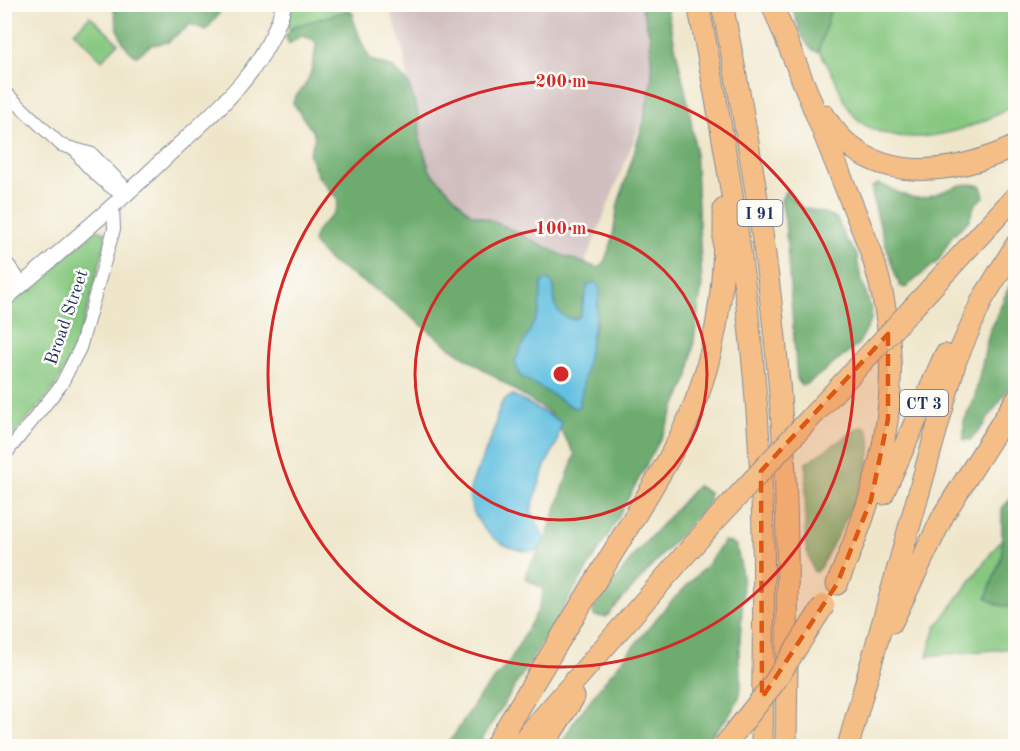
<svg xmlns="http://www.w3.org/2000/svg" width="1020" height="751" font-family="'Old Standard TT',serif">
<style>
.industrial{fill:#d1bfbf}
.green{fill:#87c880;stroke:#517c6f;stroke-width:1.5}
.forest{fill:#6dac6e;stroke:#446e66;stroke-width:1.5;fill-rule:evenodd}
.water{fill:#62c0e0;stroke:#3e789f;stroke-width:1.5}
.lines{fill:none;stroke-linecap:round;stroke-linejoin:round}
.minor-casing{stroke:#858a94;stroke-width:14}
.tertiary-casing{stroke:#858a94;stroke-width:17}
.motorway-casing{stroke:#858a94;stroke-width:23}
.minor{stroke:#fff;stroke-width:12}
.tertiary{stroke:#fff;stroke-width:15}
.motorway{stroke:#f6be87;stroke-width:21}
.motorway-bridge-casing{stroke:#858a94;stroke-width:23;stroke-linecap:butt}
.motorway-bridge{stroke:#f6be87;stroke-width:21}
.marked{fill:#de5710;fill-opacity:0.2;stroke:#de5710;stroke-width:4.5;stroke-dasharray:12 8;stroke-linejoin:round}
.ring{fill:none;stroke:#d62828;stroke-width:3}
.labels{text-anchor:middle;stroke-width:5;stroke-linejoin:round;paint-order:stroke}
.shield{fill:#fdfcf7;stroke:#5f6c8c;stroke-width:1.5}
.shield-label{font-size:16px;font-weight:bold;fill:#1b2f5e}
.street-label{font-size:18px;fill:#1b2f5e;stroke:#fdfcf7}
.centre{fill:#d62828;stroke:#fdfcf7;stroke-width:3}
.ring-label{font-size:18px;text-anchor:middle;font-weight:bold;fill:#d62828;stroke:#fdfcf7;stroke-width:5;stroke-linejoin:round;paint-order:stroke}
</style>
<rect width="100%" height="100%" fill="#fdfcf7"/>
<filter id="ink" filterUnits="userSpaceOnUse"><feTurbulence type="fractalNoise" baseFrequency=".0167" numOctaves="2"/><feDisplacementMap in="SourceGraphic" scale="12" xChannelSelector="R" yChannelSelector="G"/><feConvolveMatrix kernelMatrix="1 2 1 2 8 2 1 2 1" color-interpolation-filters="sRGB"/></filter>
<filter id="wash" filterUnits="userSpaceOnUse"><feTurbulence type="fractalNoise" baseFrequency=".008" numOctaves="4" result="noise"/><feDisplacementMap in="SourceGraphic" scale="24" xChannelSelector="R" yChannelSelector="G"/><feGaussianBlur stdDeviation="1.35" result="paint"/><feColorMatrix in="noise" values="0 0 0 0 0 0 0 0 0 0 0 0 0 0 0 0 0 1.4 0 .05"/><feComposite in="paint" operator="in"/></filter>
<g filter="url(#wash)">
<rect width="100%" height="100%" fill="#efe6ca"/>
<path class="industrial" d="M 423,4 L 641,5 L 652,48 L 652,78 L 647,107 L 585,263 L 470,213 L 430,171 L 420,139 L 419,116 L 408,83 L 403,47 L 390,10 Z"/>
<path class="green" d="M 291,5 L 345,5 L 354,15 L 288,29 Z
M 831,5 L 1015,5 L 1015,104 C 976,129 911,151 867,126 C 851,118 842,97 836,81 C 833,74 820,54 819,48 C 818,33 830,20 831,5 Z
M 90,16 L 118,43 L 102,60 L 74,32 Z
M 98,229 L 105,232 L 106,239 C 92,290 82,348 51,392 C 37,410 20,427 5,444 L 5,308 Z
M 1015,521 L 1015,648 L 927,656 L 936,627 Z"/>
<path class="forest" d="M 113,5 L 220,4 L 220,5 L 219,14 L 206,30 L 190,24 C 184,32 176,33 169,42 L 151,45 L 137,56 C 119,48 116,21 113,5 Z
M 641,5 L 666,5 L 689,108 L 695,148 L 702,284 L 689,376 L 662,436 L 610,532 L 478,746 L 447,746 L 479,697 L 509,662 L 538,610 L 543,594 L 542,588 L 526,579 L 526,573 L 546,538 L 575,454 L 551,414 L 451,348 L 378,291 L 329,261 L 313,243 C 317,218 335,224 338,200 L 318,176 L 309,154 L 315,138 L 313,132 L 293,103 C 295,93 302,92 306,83 C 311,76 316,52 316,43 L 313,39 L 301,36 L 289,44 L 285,36 L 295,26 L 346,11 L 351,13 C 357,28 361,46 371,60 L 393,68 L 408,83 L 419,116 L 420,139 L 430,171 L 470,213 L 498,223 L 562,255 L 598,268 L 603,265 L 612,241 L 618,204 L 643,124 L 652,78 L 650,36 ZM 554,288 L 555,306 L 560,315 L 576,320 L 580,316 L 583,298 L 598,315 L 574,408 L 519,375 L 515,361 Z
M 791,5 L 831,5 C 831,13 821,43 818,52 C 802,49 797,18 791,5 Z
M 878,184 C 892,187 902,198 918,198 C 939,198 958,178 981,186 L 984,197 L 975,204 L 969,220 L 952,236 L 938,261 L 905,288 L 900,286 C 894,272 870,198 872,187 Z
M 785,191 L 801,207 L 827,214 L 837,219 L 846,240 L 857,254 L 859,271 L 871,309 L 871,320 L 858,345 L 807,384 L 801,385 L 797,379 L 785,219 L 781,201 Z
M 1015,273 L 1015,379 L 982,427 L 970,440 L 964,440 L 964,421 L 974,400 L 989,333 Z
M 860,427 L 866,427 C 886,460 836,534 822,565 L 816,572 L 813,571 L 805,543 L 806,463 Z
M 697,486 L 709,493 L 709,501 L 706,506 L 609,614 L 606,617 L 594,616 L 593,610 L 634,555 Z
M 1015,494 L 1015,607 L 998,605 L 986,598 L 1002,555 L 1002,508 Z
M 724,541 L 735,544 C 749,583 740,617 739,658 C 739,670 743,683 740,694 C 734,714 715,731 702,746 L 560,746 L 573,723 L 601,686 L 666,607 L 707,565 Z"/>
<path class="water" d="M 547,280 C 564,288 541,310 573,320 L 580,316 L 588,284 L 597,283 L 600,290 L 579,407 L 574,408 L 519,375 L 515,361 L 539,312 L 542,282 Z
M 513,395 L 561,422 L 557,443 L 545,466 L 531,510 L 545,540 L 538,550 C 506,556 473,528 469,496 C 468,484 490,445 494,430 C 497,421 497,407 504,400 C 505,399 512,396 513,395 Z"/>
</g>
<g filter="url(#ink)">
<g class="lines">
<g class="minor-casing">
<path id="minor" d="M 4,91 L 61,145 L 92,154 L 122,184 L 126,195
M 77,152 C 82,164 114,193 126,195
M 4,259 L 19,279 L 20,286
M 4,276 L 20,286
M 4,456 L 61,385 L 80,348 L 114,229 L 113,207"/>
</g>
<g class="tertiary-casing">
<path id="tertiary" d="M 4,300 C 59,253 114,207 166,157 C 213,113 267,71 284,4"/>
</g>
<g class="motorway-casing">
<path id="motorway" d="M 698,4 C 728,155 752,306 760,460 C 766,555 763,651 762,746
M 722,4 C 750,143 773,282 782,423 C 790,531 787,639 786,746
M 772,4 L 870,249 C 911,372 886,469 837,584
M 824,115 C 867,188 950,176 1016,146
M 909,312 L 1016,196
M 883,494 L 945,355
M 892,622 L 944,514 L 1016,400
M 495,746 C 536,679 577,612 618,544 C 647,495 680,447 699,392 C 720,332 725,272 724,209
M 518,746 L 711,525
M 543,746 L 574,697
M 848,746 L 956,360 L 982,300 L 1016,245"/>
</g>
<use href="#minor" class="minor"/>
<use href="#tertiary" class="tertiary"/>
<use href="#motorway" class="motorway"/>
<g class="motorway-bridge-casing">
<path id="motorway-bridge" d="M 711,525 L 909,312
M 724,746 L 774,683 L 824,605"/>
</g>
<use href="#motorway-bridge" class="motorway-bridge"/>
</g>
</g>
<path class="marked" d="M 888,334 L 888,419 L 871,500 L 837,584 L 762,698 L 761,471 Z"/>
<g class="ring">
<circle cx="561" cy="374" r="146"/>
<circle cx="561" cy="374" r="293"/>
</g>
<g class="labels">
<g class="shield">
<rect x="737.5" y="200" width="45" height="26" rx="4.5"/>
<rect x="900" y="390" width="48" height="26" rx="4.5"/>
</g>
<g class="shield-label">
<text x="760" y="219">I 91</text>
<text x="924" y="409">CT 3</text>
</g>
<g class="street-label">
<text transform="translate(66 317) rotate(-71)" y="6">Broad Street</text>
</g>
</g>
<circle cx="561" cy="374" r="9" class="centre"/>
<g class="ring-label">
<text x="561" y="87">200 m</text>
<text x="561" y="234">100 m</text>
</g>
<rect width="1020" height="751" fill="none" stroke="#fdfcf7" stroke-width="24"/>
</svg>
